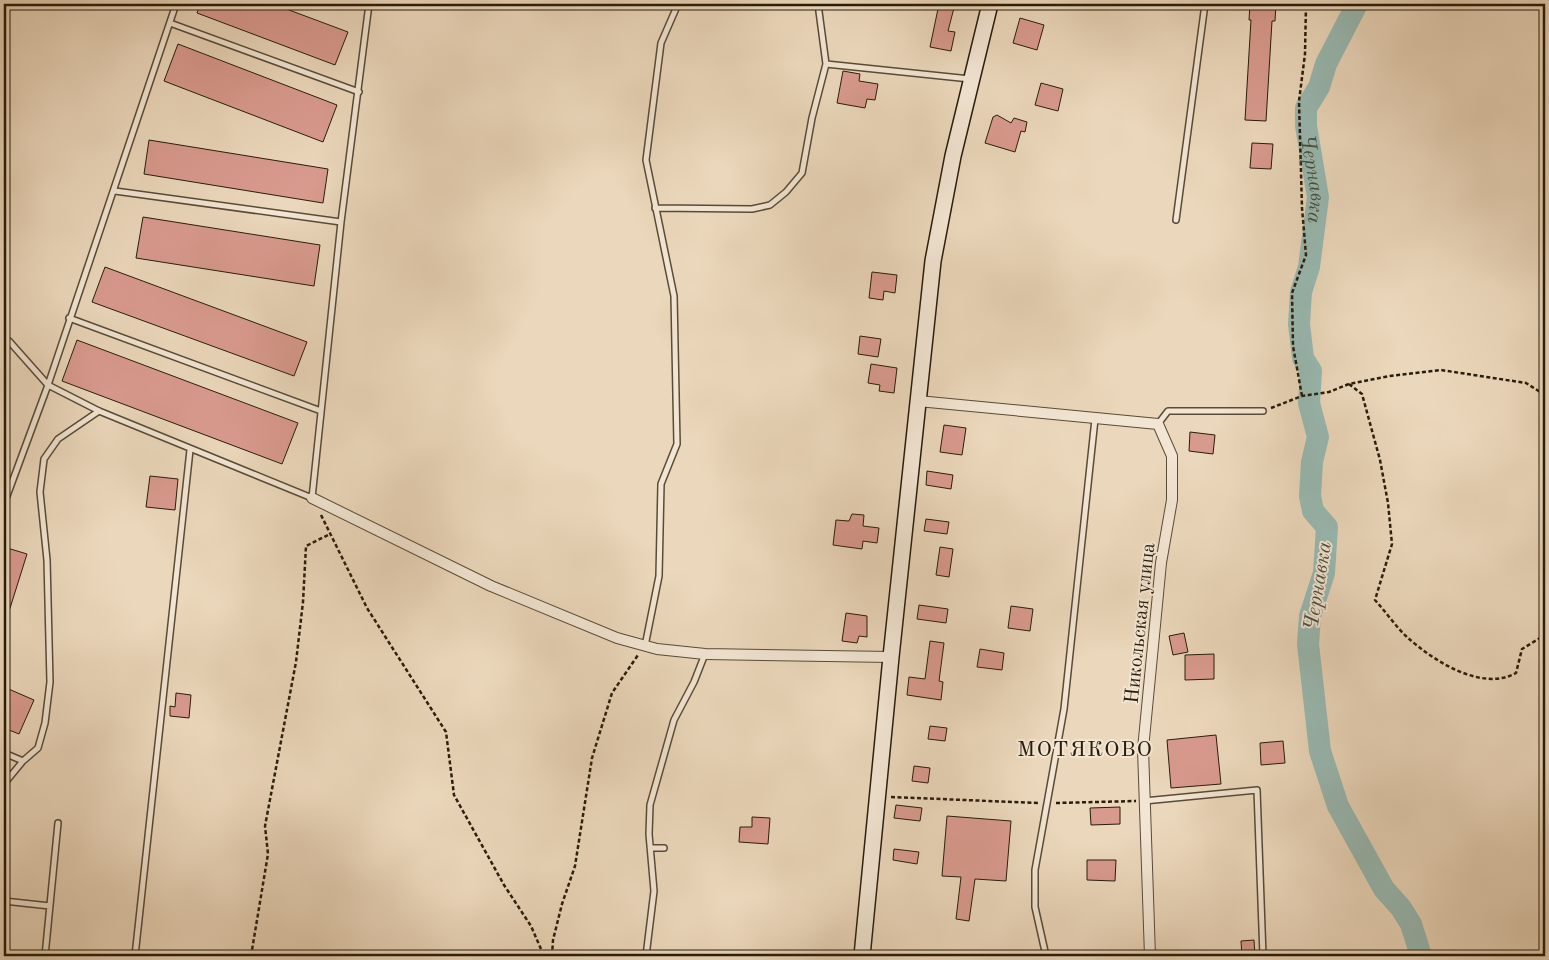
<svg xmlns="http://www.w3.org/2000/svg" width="1549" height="960" font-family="'Old Standard TT',serif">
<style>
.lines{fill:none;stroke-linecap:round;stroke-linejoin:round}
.river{stroke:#98b9b2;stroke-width:22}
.building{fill:#d99a8e;stroke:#281c0b}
.lane-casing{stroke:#594b37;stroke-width:8}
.street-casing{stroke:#594b37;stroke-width:12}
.secondary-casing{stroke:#281c0b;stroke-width:18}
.path{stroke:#281c0b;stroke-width:2.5;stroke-dasharray:4 2.5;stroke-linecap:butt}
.lane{stroke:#f2e5d3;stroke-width:5}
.street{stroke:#f2e5d3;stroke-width:10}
.secondary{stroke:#f2e5d3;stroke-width:15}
.labels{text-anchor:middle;stroke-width:4;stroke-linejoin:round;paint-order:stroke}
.street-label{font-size:20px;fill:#281c0b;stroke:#f2e5d3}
.water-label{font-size:21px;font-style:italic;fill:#4a4b3d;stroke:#f2e5d3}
.quarter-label{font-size:22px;letter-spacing:1px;fill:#281c0b;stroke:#f2e5d3}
</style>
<rect width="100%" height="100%" fill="#ebd7bb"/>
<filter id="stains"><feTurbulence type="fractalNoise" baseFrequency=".004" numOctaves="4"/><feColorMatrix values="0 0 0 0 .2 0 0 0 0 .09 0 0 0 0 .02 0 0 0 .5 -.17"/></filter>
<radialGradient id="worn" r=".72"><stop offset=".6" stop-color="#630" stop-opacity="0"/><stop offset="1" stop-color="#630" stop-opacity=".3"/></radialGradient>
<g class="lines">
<path class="river" id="s1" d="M 1357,4 L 1326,64 L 1319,87 L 1306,108 L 1306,126 L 1318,197 L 1309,267 L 1301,292 L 1299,324 L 1303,358 L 1311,371 L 1309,403 L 1318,437 L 1312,462 L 1310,496 L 1313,511 L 1327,527 L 1324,573 L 1310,616 L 1308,644 L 1320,751 L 1338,806 L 1384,889 L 1401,908 L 1411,924 L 1421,956"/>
</g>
<path class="building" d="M 200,4 L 273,4 L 348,32 L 335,65 L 197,13 Z
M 939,4 L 955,4 L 948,31 L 955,32 L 951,51 L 930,47 Z
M 1250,4 L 1276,4 L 1275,21 L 1272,21 L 1266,121 L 1245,120 L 1251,20 L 1249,20 Z
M 1020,18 L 1044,25 L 1037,50 L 1013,43 Z
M 178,44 L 337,105 L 323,142 L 164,81 Z
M 843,71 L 860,74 L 859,81 L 878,84 L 875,100 L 867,99 L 865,108 L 837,103 Z
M 1041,83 L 1063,89 L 1058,111 L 1035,105 Z
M 997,115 L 1011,123 L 1014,118 L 1027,122 L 1025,132 L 1021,131 L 1015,152 L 985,143 L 993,117 Z
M 149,140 L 328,169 L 323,203 L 144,174 Z
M 1252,143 L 1273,144 L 1271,169 L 1250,168 Z
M 143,217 L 320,245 L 314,286 L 136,258 Z
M 105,267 L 307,342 L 294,376 L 92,302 Z
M 872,272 L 897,275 L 895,293 L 884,291 L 883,300 L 869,298 Z
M 860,336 L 881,339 L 878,357 L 858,354 Z
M 77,340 L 298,423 L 282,464 L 62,381 Z
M 871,364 L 897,368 L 894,393 L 879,391 L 880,385 L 868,383 Z
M 944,425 L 966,428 L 962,455 L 940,452 Z
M 1190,432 L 1215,435 L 1213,454 L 1189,451 Z
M 927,471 L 953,475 L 951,489 L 926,485 Z
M 150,476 L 178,479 L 175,510 L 146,507 Z
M 852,514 L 864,515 L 863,526 L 879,528 L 877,543 L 863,541 L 862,549 L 833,545 L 836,520 L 849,521 Z
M 926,519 L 949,522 L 947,534 L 924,531 Z
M 4,547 L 27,554 L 6,621 L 4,621 Z
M 940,547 L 953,549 L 949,577 L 936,575 Z
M 919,605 L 948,609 L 946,623 L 917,619 Z
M 1011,606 L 1033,609 L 1030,631 L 1008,628 Z
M 846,613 L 867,616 L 867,637 L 859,636 L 857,643 L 842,641 Z
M 1184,633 L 1188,652 L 1173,655 L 1169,636 Z
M 930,641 L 944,643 L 939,681 L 943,682 L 941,700 L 907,695 L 909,677 L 925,679 Z
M 980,649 L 1004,653 L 1002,670 L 977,667 Z
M 1214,654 L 1214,679 L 1185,680 L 1185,655 Z
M 4,687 L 34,700 L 19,734 L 4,728 Z
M 176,693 L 191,695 L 189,718 L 170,716 L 170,706 L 175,707 Z
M 930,726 L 947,728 L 945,741 L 928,739 Z
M 1216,735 L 1221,784 L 1171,788 L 1167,740 Z
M 1283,741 L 1285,763 L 1261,765 L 1260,743 Z
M 914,766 L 930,768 L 928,783 L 912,781 Z
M 896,805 L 922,808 L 920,821 L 894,818 Z
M 1120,807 L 1120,824 L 1091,825 L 1090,808 Z
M 947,816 L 1011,821 L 1006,881 L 975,879 L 969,921 L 956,919 L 961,877 L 942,876 Z
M 752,817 L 770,818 L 768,844 L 739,842 L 740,827 L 752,827 Z
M 894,849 L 919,852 L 917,864 L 893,860 Z
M 1087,860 L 1116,860 L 1115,881 L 1087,880 Z
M 1254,940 L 1255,956 L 1242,956 L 1241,941 Z"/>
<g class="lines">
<g class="lane-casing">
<path id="lane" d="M 170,23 L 359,92
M 826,64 L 970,79
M 115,191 L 341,222
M 655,208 L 752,209 L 770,205 L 786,192 L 802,173 L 812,118 L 826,64 L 818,4
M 1176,220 L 1205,4
M 69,318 L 321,411
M 9,341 L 48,385 L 99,411 L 312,498 L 341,222 L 369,4
M 1158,424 L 1168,411 L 1263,411
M 4,504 L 48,385 L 176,4
M 645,646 L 659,576 L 661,484 L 677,444 L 674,296 L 646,160 L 661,43 L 678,4
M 4,753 L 23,761
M 4,784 L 23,761 L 38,748 L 45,723 L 50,682 L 47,560 L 40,492 L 44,459 L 58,439 L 99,411
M 1144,801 L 1257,790 L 1263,956
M 652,848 L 664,848
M 4,901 L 50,906
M 45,956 L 58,823
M 135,956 L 190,450
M 646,956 L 654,891 L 649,834 L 650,805 L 674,720 L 694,682 L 705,654
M 1046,956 L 1035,907 L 1035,870 L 1064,709 L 1095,419"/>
</g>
<g class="street-casing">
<path id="street" d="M 918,401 L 1158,424 L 1172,456 L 1172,500 L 1161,563 L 1143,749 L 1150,956
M 312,498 L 491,586 L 617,638 L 657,649 L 705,654 L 891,657"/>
</g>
<g class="secondary-casing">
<path id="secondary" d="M 862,956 L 891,657 L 933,261 L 953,156 L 990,4"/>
</g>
<path class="path" d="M 1349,384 L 1362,394 L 1380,460 L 1388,503 L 1392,544 L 1375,600 C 1386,612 1396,627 1408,638 C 1434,661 1482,692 1516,673 L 1522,649 L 1545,635
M 1302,396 L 1293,346 L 1292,293 L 1306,255 L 1302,208 L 1299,101 L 1305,54 L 1306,4
M 1271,408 L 1302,396 L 1329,392 L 1349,384 L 1390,376 L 1441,370 L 1526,383 L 1545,395
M 321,515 L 367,608 L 446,732 L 454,795 L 504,885 L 531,926 L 544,956
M 891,797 L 1038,803
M 1056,803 L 1136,801
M 251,956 L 268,854 L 265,826 L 296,662 L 303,602 L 306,546 L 330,534
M 552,956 L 553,940 L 562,904 L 575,866 L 592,758 L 612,693 L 638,655"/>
<use href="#lane" class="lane"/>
<use href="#street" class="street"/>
<use href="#secondary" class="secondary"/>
</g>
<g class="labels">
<g class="street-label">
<text transform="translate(1139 623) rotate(-84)" y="7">Никольская улица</text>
</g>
<g class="water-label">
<text dy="7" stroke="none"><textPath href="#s1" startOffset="188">Чернавка</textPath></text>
<text transform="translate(1317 586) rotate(-81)" y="7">Чернавка</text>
</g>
<g class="quarter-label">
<text x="1085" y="756">МОТЯКОВО</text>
</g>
</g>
<rect width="1549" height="960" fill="none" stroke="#ebd7bb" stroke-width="20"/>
<rect x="5" y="5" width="1539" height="950" fill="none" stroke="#281c0b" stroke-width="2.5"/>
<rect x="10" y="10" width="1529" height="940" fill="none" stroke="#281c0b"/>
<rect width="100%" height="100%" filter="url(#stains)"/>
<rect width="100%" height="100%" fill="url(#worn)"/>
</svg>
